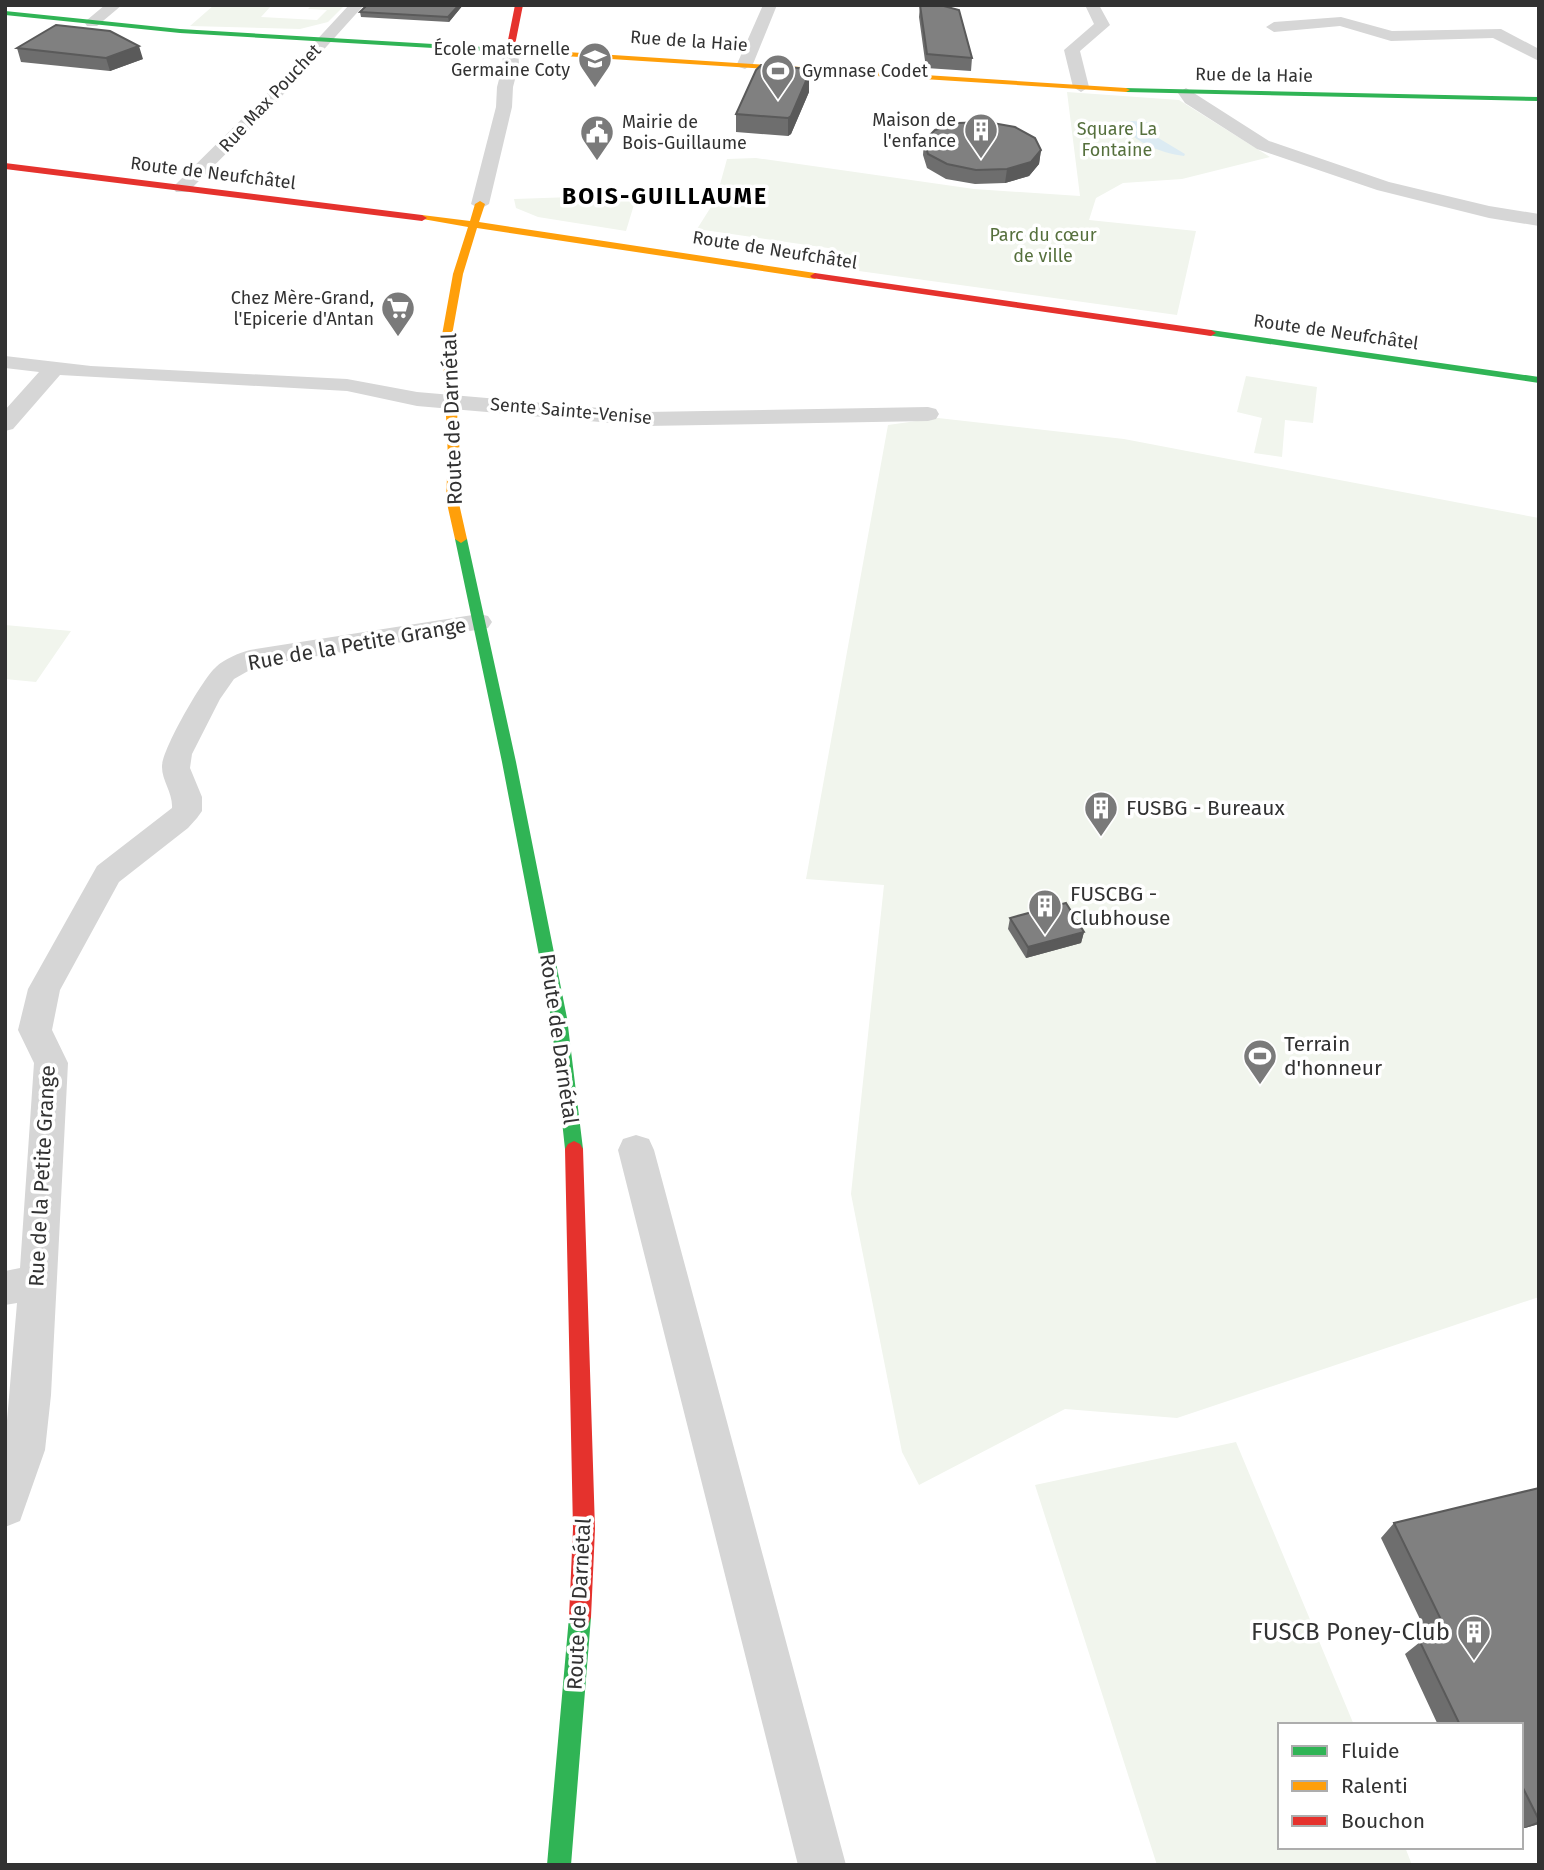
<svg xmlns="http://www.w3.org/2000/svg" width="1544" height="1870" font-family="'Fira Sans',sans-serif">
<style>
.green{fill:#f1f5ed}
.water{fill:#dcebf3}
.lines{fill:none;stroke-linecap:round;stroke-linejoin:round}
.street{fill:#d6d6d6;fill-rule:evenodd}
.fast{fill:#30b455;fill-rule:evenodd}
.slow{fill:#ff9f0a;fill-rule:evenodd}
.jam{fill:#e5322d;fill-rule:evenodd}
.wall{fill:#6e6e6e}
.shaded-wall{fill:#5a5a5a}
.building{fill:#808080;stroke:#5a5a5a;stroke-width:2}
.labels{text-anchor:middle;stroke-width:7;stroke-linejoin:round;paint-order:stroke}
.far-street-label{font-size:18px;fill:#323232;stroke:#fff}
.far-poi-label{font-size:18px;fill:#323232;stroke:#fff;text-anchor:end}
.far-park-label{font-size:18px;fill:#56703d;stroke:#fff}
.street-label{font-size:21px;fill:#323232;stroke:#fff}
.poi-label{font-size:21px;fill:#323232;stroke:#fff;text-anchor:start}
.far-district-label{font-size:23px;font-weight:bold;letter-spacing:2px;fill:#000;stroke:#fff}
.near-poi-label{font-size:24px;fill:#323232;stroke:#fff;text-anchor:end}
</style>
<rect width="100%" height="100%" fill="#fff"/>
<path class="green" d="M 214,5 L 272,5 L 261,17 L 317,20 L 327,10 L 308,9 L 312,5 L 344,6 L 328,22 L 300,29 L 190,26 Z
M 1067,92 L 1179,100 L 1270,157 L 1182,179 L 1123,183 L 1096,198 L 1089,220 L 1196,231 L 1177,315 L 830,267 L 835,249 L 697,229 L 716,199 L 727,159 L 756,158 L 974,189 L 1080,196 Z
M 573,197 L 636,198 L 626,231 L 538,217 L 516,208 L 514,199 Z
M 1246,376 L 1317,387 L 1313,423 L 1285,420 L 1282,457 L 1254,453 L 1262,418 L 1237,412 Z
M 938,418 L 1124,439 L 1539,518 L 1539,1297 L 1177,1418 L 1065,1409 L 919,1485 L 902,1452 L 851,1194 L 884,885 L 806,879 L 888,425 Z
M 5,625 L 71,631 L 36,682 L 5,679 Z
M 1236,1442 L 1354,1725 L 1280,1725 L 1280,1847 L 1405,1847 L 1412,1865 L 1157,1865 L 1035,1485 Z"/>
<path class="water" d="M 1132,121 L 1155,123 L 1160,126 L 1154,129 L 1155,136 L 1185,154 L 1184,156 C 1160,153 1134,142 1120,123 Z"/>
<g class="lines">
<path class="street" d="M 105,5 L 122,5 L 97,26 L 87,26 L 85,23 L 87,20 Z
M 349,5 L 364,5 L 272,107 L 188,192 L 176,192 L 173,188 L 176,184 L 260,101 Z
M 763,5 L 777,5 L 753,64 L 745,69 L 739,67 L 737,64 Z
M 1085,5 L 1099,5 L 1110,25 L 1080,51 L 1089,87 L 1081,92 L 1073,87 L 1064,50 L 1094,24 Z
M 1341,17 L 1392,31 L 1501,29 L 1539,49 L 1539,61 L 1493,38 L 1391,41 L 1340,26 L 1274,32 L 1266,27 L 1274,22 Z
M 510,45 L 518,50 L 519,64 L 513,87 L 512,107 L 489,204 L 480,209 L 471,204 L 496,107 L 497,87 L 503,64 L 502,50 Z
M 1186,88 L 1269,141 L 1389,182 L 1489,206 L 1539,214 L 1539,226 L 1489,218 L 1377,190 L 1257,149 L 1185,103 L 1178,93 Z
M 5,356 L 91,366 L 347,379 L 417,392 L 646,412 L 928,407 L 936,409 L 939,414 L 936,419 L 928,421 L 646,426 L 417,406 L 347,391 L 60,375 L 13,429 L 5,431 L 5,410 L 39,372 L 5,368 Z
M 479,614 L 488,616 L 492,622 L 488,628 L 257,666 L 234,679 L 220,699 L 192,754 L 190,768 L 202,797 L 202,811 L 197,818 L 188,828 L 119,882 L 60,990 L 52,1030 L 68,1063 L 51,1395 L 45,1450 L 20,1521 L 5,1527 L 5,1444 L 17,1303 L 5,1305 L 5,1271 L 20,1268 L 34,1063 L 18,1030 L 28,989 L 97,866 L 172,808 C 173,793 162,781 162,767 C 161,751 203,678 216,667 C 224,659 239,653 250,650 Z
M 636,1135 L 649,1139 L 654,1150 L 846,1865 L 798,1865 L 618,1150 L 623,1139 Z"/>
<path class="fast" d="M 5,11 L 180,29 L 551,51 L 555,53 L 551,55 L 180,33 L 5,15 Z
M 1123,88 L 1539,97 L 1539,101 L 1126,92 Z
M 1211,330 L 1539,377 L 1539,383 L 1207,335 L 1207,331 Z
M 461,535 L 467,539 L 516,762 L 567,1018 L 583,1149 L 580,1154 L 574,1157 L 568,1154 L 565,1149 L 551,1018 L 502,762 L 455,539 Z
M 580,1606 L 588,1609 L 591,1617 L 571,1865 L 547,1865 L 569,1617 L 572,1609 Z"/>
<path class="slow" d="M 551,51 L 1126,88 L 1130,90 L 1126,92 L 548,55 Z
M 480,201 L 485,204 L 479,222 L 815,273 L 820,276 L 815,279 L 477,228 L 463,274 L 452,335 L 460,457 L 458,499 L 467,539 L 461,543 L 455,539 L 446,499 L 448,457 L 442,335 L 453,274 L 468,227 L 417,218 L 422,215 L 470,221 L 475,204 Z"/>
<path class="jam" d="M 515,5 L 523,5 L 514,50 L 510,52 L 506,50 Z
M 5,163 L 422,215 L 427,218 L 422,221 L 5,169 Z
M 815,273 L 1211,330 L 1216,333 L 1211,336 L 812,278 L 810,276 Z
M 574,1141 L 580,1144 L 583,1149 L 595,1529 L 591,1617 L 588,1625 L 580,1628 L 572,1625 L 569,1617 L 573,1529 L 565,1149 L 568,1144 Z"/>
</g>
<path class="wall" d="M 367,5 L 476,5 L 463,5 L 449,22 L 361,17 L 360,12 Z
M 920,5 L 972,58 L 971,71 L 926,68 L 919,17 Z
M 17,48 L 143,59 L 110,71 L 21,62 Z
M 809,69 L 809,92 L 791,134 L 788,136 L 736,132 L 736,114 Z
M 924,141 L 1041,150 L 1039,164 L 1029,176 L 1005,183 L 975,184 L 946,179 L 927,168 L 923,155 Z
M 1010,918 L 1084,932 L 1081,943 L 1026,958 L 1008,929 Z
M 1539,1488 L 1539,1824 L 1521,1829 L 1521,1725 L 1438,1725 L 1405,1654 L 1420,1642 L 1430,1640 L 1381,1538 L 1394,1523 Z"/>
<path class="shaded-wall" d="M 459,5 L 463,5 L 449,22 L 448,17 Z
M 139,46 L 143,59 L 110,71 L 106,58 Z
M 809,69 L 809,92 L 791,134 L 788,136 L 788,118 Z
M 1041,150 L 1039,164 L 1029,176 L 1005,183 L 1007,169 Z
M 1084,932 L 1081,943 L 1026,958 L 1028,947 Z
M 1539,1821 L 1539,1824 L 1521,1829 Z"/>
<path class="building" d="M 367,5 L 459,5 L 448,17 L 360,12 Z
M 920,5 L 940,5 L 959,10 L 972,58 L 927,54 Z
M 56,25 L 110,31 L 139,46 L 106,58 L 17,48 Z
M 761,65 L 809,69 L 807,74 L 809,74 L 791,116 L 788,118 L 736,114 L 756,70 Z
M 987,122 L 1015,127 L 1035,138 L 1041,150 L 1031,162 L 1007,169 L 976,170 L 947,164 L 928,154 L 924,141 L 935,130 L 958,123 Z
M 1066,903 L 1084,932 L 1028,947 L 1010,918 Z
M 1539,1488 L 1539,1820 L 1521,1784 L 1521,1725 L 1460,1725 L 1420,1642 L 1449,1636 L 1394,1523 Z"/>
<defs>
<g id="school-pin" transform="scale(1.75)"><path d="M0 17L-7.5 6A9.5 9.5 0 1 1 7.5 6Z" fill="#7a7a7a" stroke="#fff"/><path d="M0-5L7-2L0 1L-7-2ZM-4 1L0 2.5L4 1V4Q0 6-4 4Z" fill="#fff"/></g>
<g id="stadium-pin" transform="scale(1.75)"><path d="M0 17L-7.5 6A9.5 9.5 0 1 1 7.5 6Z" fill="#7a7a7a" stroke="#fff"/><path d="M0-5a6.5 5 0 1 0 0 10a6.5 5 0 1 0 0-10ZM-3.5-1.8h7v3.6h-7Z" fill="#fff"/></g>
<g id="building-pin" transform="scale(1.75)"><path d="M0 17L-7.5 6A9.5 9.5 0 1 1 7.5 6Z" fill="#7a7a7a" stroke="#fff"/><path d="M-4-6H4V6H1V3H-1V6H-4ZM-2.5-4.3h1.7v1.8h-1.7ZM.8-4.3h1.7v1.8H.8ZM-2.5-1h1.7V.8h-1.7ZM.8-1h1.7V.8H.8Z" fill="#fff"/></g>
<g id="civic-pin" transform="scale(1.75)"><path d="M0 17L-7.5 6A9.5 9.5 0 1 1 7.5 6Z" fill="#7a7a7a" stroke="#fff"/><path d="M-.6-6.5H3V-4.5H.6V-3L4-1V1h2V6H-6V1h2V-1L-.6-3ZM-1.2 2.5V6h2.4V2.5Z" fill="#fff"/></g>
<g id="supermarket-pin" transform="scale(1.75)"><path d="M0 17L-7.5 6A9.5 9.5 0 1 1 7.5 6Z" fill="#7a7a7a" stroke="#fff"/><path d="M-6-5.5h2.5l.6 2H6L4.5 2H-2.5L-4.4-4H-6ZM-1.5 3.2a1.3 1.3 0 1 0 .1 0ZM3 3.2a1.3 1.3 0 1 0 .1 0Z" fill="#fff"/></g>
</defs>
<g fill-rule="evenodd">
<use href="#school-pin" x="595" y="59"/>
<use href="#stadium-pin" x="778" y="71"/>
<use href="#building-pin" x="981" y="130"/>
<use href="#civic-pin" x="597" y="132"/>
<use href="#supermarket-pin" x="398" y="308"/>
<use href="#building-pin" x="1101" y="808"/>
<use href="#building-pin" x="1045" y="906"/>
<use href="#stadium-pin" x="1260" y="1056"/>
<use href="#building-pin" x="1474" y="1632"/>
</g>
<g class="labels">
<g class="far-street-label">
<text transform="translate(689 41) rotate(4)" y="6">Rue de la Haie</text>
<text transform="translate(1254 75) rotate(1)" y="6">Rue de la Haie</text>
<text transform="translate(270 98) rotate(-47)" y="6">Rue Max Pouchet</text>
<text transform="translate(213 173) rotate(7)" y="6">Route de Neufchâtel</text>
<text transform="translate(775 250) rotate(9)" y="6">Route de Neufchâtel</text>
<text transform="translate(1336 332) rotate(8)" y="6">Route de Neufchâtel</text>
<text transform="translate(571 411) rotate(5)" y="6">Sente Sainte-Venise</text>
</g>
<g class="far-poi-label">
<text x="570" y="55">École maternelle<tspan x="570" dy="21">Germaine Coty</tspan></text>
<text x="802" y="77" text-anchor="start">Gymnase Codet</text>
<text x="956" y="126">Maison de<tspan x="956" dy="21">l'enfance</tspan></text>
<text x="622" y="128" text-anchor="start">Mairie de<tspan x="622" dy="21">Bois-Guillaume</tspan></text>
<text x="374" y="304">Chez Mère-Grand,<tspan x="374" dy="21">l'Epicerie d'Antan</tspan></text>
</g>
<g class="far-park-label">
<text x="1117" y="135">Square La<tspan x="1117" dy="21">Fontaine</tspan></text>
<text x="1043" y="241">Parc du cœur<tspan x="1043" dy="21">de ville</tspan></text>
</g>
<g class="street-label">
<text transform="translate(452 419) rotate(-92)" y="7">Route de Darnétal</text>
<text transform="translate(357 644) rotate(-10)" y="7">Rue de la Petite Grange</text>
<text transform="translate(559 1039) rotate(82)" y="7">Route de Darnétal</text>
<text transform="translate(42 1176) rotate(-87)" y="7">Rue de la Petite Grange</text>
<text transform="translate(579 1604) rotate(-87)" y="7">Route de Darnétal</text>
</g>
<g class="poi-label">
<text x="1126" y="815">FUSBG - Bureaux</text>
<text x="1070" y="901">FUSCBG -<tspan x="1070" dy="24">Clubhouse</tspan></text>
<text x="1284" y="1051">Terrain<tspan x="1284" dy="24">d'honneur</tspan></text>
</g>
<g class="far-district-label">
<text x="665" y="204">BOIS-GUILLAUME</text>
</g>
<g class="near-poi-label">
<text x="1450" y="1640">FUSCB Poney-Club</text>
</g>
</g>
<rect width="1544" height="1870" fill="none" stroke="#323232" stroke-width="14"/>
<rect x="1278" y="1723" width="245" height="126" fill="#ffffff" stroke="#adadad" stroke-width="2"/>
<rect x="1292" y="1746" width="35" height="10" fill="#30b455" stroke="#adadad" stroke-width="2"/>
<text x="1341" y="1758" font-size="21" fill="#323232">Fluide</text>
<rect x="1292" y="1781" width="35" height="10" fill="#ff9f0a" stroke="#adadad" stroke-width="2"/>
<text x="1341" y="1793" font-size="21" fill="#323232">Ralenti</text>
<rect x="1292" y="1816" width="35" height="10" fill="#e5322d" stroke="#adadad" stroke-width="2"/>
<text x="1341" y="1828" font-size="21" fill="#323232">Bouchon</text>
</svg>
